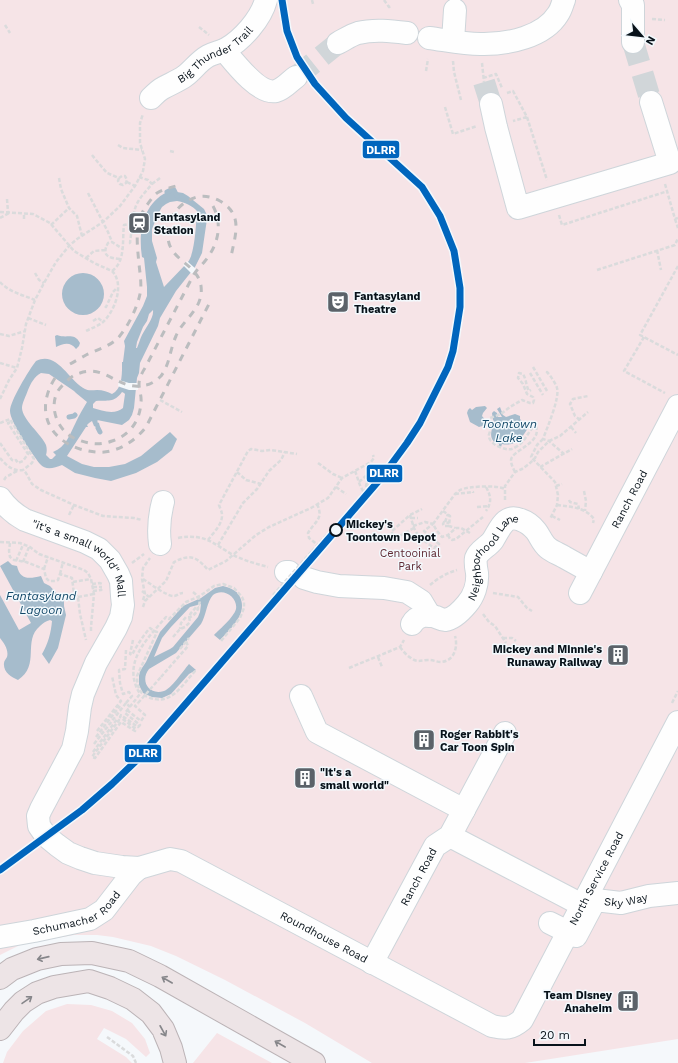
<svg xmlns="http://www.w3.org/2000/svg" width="678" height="1063" font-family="'Work Sans',sans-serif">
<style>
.green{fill:#f6e4e7}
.water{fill:#a6bccc;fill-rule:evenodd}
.pier{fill:#f5f8fb}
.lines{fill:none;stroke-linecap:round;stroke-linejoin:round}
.stream{stroke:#a6bccc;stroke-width:5}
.minor-tunnel{stroke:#d1d6d9;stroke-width:22;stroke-dasharray:22 11;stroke-linecap:butt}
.minor-casing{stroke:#ced5da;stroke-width:24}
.highway-casing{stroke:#bbb3b6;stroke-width:24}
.path{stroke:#dadbdc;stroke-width:2.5;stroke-dasharray:4 2;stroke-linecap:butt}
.minor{stroke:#fefefe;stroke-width:22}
.highway{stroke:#ede4e6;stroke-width:22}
.rail{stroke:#bbbdbf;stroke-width:3;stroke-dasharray:7 7;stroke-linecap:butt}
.path-bridge{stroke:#dadbdc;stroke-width:2.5;stroke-dasharray:4 2;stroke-linecap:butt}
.rail-1-casing{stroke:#f3f9fd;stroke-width:10}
.rail-1{stroke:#0065bd;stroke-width:7}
.oneway{stroke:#86868a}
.stop-dot{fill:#f3f9fd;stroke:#08121a;stroke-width:2}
.labels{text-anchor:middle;stroke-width:3;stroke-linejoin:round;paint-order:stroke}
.street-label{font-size:11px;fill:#08121a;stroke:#f3f9fd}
.poi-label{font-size:11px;font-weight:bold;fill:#08121a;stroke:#f3f9fd;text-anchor:start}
.stop-label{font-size:11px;font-weight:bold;fill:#08121a;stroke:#f3f9fd;text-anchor:start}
.park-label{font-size:11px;fill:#5f2a34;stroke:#f3f9fd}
.water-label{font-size:12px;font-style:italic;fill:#134868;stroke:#f3f9fd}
.line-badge{stroke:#f3f9fd;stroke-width:1.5}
.badge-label{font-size:11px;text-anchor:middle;font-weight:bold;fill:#fff}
</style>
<rect width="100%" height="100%" fill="#f5f8fb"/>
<path class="green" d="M 0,0 L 678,0 L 678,1039 L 525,1063 L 372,1063 L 305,1023 L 225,980 L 176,956 L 151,946 L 113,937 L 97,935 L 74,935 L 22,944 L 0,955 Z
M 67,1004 L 91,1005 L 112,1011 L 132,1023 L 145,1039 L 150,1053 L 146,1057 L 126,1039 L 104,1028 L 97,1039 L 126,1057 L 132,1063 L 3,1063 L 7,1052 L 23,1031 L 46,1011 Z
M 217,1033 L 272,1063 L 193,1063 Z"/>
<path class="water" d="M 167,192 L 177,192 L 183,193 L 188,196 L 204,209 L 207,215 L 207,219 L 202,253 L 195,267 L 176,291 L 160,318 L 158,326 L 140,363 L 139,373 L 137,378 L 134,408 L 132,415 L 129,420 L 122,425 L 97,420 L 98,421 L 97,422 L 99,423 L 100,427 L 105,430 L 100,427 L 98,428 L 94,426 L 92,421 L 89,423 L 87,425 L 88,427 L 86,427 L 84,430 L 67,456 L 82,464 L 94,467 L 109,467 L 125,464 L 141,456 L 170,432 L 177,439 L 172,450 L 157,462 L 136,473 L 111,481 L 95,478 L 75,473 L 62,465 C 54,468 46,471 40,464 C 32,454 10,422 10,411 C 10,401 29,370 36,361 C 57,350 69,381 85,389 C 88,391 93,390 97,390 C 103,390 108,392 112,394 C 123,389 122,372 122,362 L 123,362 L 125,346 L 124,341 L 143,306 L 147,296 L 147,287 L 144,258 L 142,257 C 138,232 143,204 167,192 ZM 177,201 C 184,202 193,206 197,211 C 196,224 195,253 188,262 L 164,287 L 156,262 L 157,258 L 152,241 L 152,229 L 158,214 L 162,207 L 166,204 L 170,202 ZM 153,310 C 154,318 146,327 142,335 C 140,339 139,343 137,348 L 136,348 L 137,342 L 143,327 L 147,321 L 149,314 ZM 41,373 L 49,374 L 74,391 L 76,393 L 87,402 C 83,409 79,415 76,422 C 70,434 66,447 53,452 L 56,455 L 52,459 L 50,459 L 46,455 C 47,452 47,448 46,445 C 42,435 22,419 22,408 C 22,403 26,396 28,390 C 31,383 34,377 41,373 ZM 122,392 L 124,393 L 125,394 L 123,408 C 115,415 102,411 93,408 L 93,404 L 96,401 C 108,400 114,403 122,392 Z
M62 294a21 21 0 1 1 42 0a21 21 0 1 1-42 0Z
M 57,335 C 67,339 74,332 80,343 L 79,346 L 76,349 C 70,341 63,344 56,347 L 55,336 Z
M 485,406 L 487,408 L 483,413 L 482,416 C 486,421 490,425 496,423 L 493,420 L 492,413 L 494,411 L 497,413 L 498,417 L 502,417 L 497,409 L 500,407 L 503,415 L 506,417 L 515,414 L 520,416 L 520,419 L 528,428 C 522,438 515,447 502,444 L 501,447 L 499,446 L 499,444 L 497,443 L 496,441 L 494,442 C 490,437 491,434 492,428 L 486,425 L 479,427 L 470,422 L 467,413 L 468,410 L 470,408 L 472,410 L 476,407 Z
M 8,561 L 12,565 L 17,566 C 20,580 29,579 41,576 L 44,583 L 50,586 L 58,595 L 63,597 L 64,599 L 64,606 L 66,615 L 58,648 L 49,664 L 42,654 C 48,644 51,633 52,621 L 50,620 C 46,621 43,623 40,626 C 22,641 41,665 18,680 C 11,677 3,672 4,663 C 4,661 6,659 7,657 C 9,650 4,643 0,638 L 0,595 L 19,630 L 31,623 L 0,566 Z
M 223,586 C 230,588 237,590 240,597 C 248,614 230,629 220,640 L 214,635 C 220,629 234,617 236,609 C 238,597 223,587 213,595 C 207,601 206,616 201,624 L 176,653 L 149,669 C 140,680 148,696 164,691 C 171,689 183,671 189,664 L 196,670 L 189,674 L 171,694 L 162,698 L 152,697 L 143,693 L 139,685 L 139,676 L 140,671 L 146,662 L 160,632 L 183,606 L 201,598 L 215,588 ZM 201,604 L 200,612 L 198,617 L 173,647 L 170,649 L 154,657 L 162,638 L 171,627 L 190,607 Z"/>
<path class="pier" d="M 187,261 L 196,269 L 192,274 L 183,265 Z
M 119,380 L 129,383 L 139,383 L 138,390 L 129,390 L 120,387 L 118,386 Z"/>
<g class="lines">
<path class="stream" d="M 167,192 L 171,190 L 174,190 L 177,196
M 69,417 L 74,416 L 75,415
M 98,428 L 100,432"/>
<path class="minor-tunnel" d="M 633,42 L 651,102
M 296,77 L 338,43
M 484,82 L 491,104"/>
<g class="minor-casing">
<g id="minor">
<path d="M 630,0 L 633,5 L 633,42"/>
<path d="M 429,38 C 445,40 467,45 484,44 C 508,44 544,37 558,14 C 561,10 562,5 564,0"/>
<path d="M 453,41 L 455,10"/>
<path d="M 338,43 C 344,40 351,35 358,33 C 374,29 391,31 407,33"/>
<path d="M 224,50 C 234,62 259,95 276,91 C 284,89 290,81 296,77"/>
<path id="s1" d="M 151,98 C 155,94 159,90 163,88 C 170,84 178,81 185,76 C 193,70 199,61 208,56 C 214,53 220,52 226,49 C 242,40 261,19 266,0"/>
<path d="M 491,104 L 496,127 L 518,208 L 670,163 L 651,102"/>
<path id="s2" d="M 0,498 C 7,508 14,514 25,520 L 85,542 L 99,549 L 110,560 L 118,574 L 121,581 L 122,596 L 123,605 L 121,617 L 116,628 L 96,663 L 83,694 L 80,707 L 77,731 L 73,749 L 41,809 L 38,816 L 39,826 L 46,836 L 57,845 L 68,853 L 80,858 L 95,863 L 122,867 L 139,868 L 170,859 L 181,861 L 492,1026 C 506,1029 511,1029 522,1020 L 678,722"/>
<path d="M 160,544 C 158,529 159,517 163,502"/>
<path d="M 286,572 L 289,572"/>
<path d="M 304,578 L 317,582 L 339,586 L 384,588 L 407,592 L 421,601 L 430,616"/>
<path id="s3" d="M 580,593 L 678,406"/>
<path id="s4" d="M 412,624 C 417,615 428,614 436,617 C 439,618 442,620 445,620 C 453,619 462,610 467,604 C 474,596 478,584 477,573 C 476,568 475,563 476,558 C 479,550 488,547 493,540 C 500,529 505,513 521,520 C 527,522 532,526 536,531 C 540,536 542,543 548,548 C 553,552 559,554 564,557 C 573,562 582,567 591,572"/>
<path d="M 301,696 L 317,732 L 464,810"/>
<path d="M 450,836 L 582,905"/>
<path id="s5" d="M 550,923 L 576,936 L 595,900 L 621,903 L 649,896 L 678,893"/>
<path id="s6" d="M 0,937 L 34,931 L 90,919 L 104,910 L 131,875 L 139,868"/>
<path id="s7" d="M 372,963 L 435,846 L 450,836 L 505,733"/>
</g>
</g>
<g class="highway-casing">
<path id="highway" d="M 0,978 L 12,969 L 37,959 L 61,954 L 92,953 L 129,961 L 160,976 L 314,1063
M 0,1029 L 14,1011 L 23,1002 L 37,993 L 54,987 L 89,981 L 110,988 L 133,999 L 151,1013 L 163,1029 L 171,1048 L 175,1063"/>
</g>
<path class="path" d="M 312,0 L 313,4
M 384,0 L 389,7 L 392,6
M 652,19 L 665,20
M 5,25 L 10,33
M 199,27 L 203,30 L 209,35
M 453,61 L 454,72 L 461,100
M 482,63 L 484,82
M 426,71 L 428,59
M 483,78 L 496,74 L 502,88
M 507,93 L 513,91 L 527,117 L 513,121
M 445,107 L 453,134 L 477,126
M 527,117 L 547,180
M 118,145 L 123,148 L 142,150
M 170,151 L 174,152
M 92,155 L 96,160 L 107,173 L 119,178 L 122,176 L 125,176 L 127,180 L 126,183 L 123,185 L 120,184 L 118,181 L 119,178
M 59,178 L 61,189 L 69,208 L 77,216 L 82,236
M 127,182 L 135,186
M 152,184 L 160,178
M 665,184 L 675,219 L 678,218
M 88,193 L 108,232 L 112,242
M 7,199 L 8,212
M 0,212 L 33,214 L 50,223 L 74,251 L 94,263 L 112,271 C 125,284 115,311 103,322 C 98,326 92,328 86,331
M 559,215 L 562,225 L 668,191
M 0,218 L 9,213
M 24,219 L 24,213
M 137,219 L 134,218 C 133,203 144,194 152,184 L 148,180 L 139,177
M 675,219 L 678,228
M 51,225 L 69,208
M 657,250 L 661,270
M 86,258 L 94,251 L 105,250
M 120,259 C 109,258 101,256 108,243 L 112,242 L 123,249
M 678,266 L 640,335 L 678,355
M 597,270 L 675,245 L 678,238
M 112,271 C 126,261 122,240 124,225 L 129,224 L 132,226 L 130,243 L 132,245
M 35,273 L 39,280 L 44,283
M 0,282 C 9,292 23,295 35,300
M 105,306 L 106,307 L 113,292 L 117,288
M 28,318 L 46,325
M 93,321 L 98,318 L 103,322
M 0,334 L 9,336 L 25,331
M 644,337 L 624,371 L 665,393
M 0,363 L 17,368
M 533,367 L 547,391
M 530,373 L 543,395
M 547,373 L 547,372 C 550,375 556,384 557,388 C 560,398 547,428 543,439 L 549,441 L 564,454
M 0,399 L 9,380 L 17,368 L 22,348 L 26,324 L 35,300 L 44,283 L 56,262 L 69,246 L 77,239 L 103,222 L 120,206 L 135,186 L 143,171 L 145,159 L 140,143 L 140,123 L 143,114
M 160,400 L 182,412
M 580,420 L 575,416 L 570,404 L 573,399 L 588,396
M 0,423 L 10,419 L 34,459 L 32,463 L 23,470
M 571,427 L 576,433
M 543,439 L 537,445 L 531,457 L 555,482 L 558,495 L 557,505 L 550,519
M 0,443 L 12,460 L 14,461 L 16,460 L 18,463 L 23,461 L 28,454 L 8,423 L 11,422
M 0,458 C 6,465 13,472 23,470 L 26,473 L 32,484 L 41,490 L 74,505 L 103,516 L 134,518 L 142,520
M 318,463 L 333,474 L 342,478
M 540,467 L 572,449
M 355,471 C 358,478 359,486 364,492
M 237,472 L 246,480 L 261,484
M 515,472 C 513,468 511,464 511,460 C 511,451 542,443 536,427 L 533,427 C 528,433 526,439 520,444 C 518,446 514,448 512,449 C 505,451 490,444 489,437 C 488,436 490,432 490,431 C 491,427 490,422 490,418 L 501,414 L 510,407 L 522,400 L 530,403 L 533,403 L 534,400 L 533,397 L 527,394 L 523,384 L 518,378 L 519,373 L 523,374 C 526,379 526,384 528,389 L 529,391 L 531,390
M 4,480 L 6,477 L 17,471
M 359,482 L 375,468 L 378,471 C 374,476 367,479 366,486 L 367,488
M 556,486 L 562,484
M 336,487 L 346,494
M 486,487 C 491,496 492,502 486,511
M 584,491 L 586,501 L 585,511
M 455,494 L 473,492 L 473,493
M 505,500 L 505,486 L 515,472 L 522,469 L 529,464 L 535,458 L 538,452 L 549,441 L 560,436 L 588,412
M 569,500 L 570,502 L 578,504 L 579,509
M 317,504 C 324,519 315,521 308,533 L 309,538 L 318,545
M 557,505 C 571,507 585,507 594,519 L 593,523
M 477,507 L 490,506
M 443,511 L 450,516 L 449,526 L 455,528
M 69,515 L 74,505
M 410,515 L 414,528 L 419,537 L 434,548 L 439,544 L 424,531 L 433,524
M 552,516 L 560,520
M 411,518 L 418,518
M 445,522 L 448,514
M 413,526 L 425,522 L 433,524
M 449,526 L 444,526 L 443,524 L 444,522 L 449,523
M 414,528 L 396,538 L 391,532 L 410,515 L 422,509
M 470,533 L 461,528 L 456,528 L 448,535 L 442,537 L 437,531 L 433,524 L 455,494 C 456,493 460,490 460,490 C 468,486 498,485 505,489
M 448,535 L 450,539 L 452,540 L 456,539 L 483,517
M 178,538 C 206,533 213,544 235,556 C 246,561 257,564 268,567
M 208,540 C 213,533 223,524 222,514 C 222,512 220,508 219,505 L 248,451 L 251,449 L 262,451 L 271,450 L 297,454
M 0,542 L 20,543 L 30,547 L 39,554 L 67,564 L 84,570 L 88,573 L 91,579 L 94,594 L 91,627 L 91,631
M 10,543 L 9,551 L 10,557 L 14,560 L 26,562 L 44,569 L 46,578 L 49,581 L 55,581 L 58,580 L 60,574 L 72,578 L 74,594 L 78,597 L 80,614 L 86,640
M 218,545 L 243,503 L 257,489 L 269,471 L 281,460 L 285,452
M 312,551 L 351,508 L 381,470 L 377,467 L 375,468
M 16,561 L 23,545
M 23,562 L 29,547
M 132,563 L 144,554
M 44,569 L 48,557
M 60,574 L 63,562
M 143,579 C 149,583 168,597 174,596 C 177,596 179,593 183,593
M 73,582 L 91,579
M 92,584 L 100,583 L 102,584
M 430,585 C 438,578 447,573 457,570
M 93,587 L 102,587
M 93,591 L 101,590 L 102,589
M 142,591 L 149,597
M 493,593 L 518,597 L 527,608 L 532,611
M 78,597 L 94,594
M 143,600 L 145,594 L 142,579 L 143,568 L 150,558
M 143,607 L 145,601 L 166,581 L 174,562 C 190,554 196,556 208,570 L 226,561 L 256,535 L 269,527 L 311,508 L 328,498 L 342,478 L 371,462 L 374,458 L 373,455
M 483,614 L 489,622 L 495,626 L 506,643
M 154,631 L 157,632 L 137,676 C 137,685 139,694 148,697 C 171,707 182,685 196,670
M 173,637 L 180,629 L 185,627 L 190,622 C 188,613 192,613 196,607 L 198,607 L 198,609 C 195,614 193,618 186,617 L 181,623 L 180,629
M 503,638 L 512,638 L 516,641
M 133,640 L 130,654 L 132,655 C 137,645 143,636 150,628 L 154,631
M 400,647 C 403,651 407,656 411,658 C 417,663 422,660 429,660 C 433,660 437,662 441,662 C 455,661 458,646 455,636
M 180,649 L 189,638
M 126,650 L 125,669 L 119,670 L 120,683 L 123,694 L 129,692 L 132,696 L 126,703 L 130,707
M 378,657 L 382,667
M 349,668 L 400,647 L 404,640
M 161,677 L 188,646 L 186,641
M 672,703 L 678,691
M 127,710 L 141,721 L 145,715 L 135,706 L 138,703
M 97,731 L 121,701 L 116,695 L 112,676
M 96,737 L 120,706
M 94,744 L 126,703
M 93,752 L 117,719 L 119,720 L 92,757 L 95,758 L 121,722 L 135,731 L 136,729 L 120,717 L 121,715 L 138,727 L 140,725 L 125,713 L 140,694 C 121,663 147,639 166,617 L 169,619 L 186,602 L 200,596 L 214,586 L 223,584 L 234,588 L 242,597 L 244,602 L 244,608 L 240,618 L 221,641
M 107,1037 L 133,1056 L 136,1063"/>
<use href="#minor" class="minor"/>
<use href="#highway" class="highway"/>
<path class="rail" d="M 213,206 C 223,225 218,245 205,261 C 201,266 196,270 193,276 L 145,368 C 143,371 141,375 140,378 C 137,387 142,394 141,402 C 140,421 130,435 112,441 C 99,446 87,444 74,438 C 59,431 50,411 56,395 C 58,389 63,385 67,381 C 71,377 75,374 80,373 C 107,364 118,392 146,385 C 152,384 157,380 161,376 C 170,364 170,349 176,336 C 183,319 204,309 201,286 C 198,264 170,261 168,238 C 167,229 169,222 173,215 C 179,206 186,200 197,197 C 205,195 212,197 220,201 C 244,215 235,235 231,257
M 70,364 C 75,361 81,358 86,355 C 97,350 110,346 118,338 C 128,327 137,308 140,294 C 142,285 140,274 139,264 C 137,243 134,222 147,205 C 150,201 153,196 157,193 C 164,189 172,187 180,185
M 55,378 C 36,408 46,438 80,449 C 91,452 103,454 114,450 C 127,446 137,438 146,427 L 210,302"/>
<path class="path-bridge" d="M 193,592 C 198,596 202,600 198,607
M 273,595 L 312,551
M 138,703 L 161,677"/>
<g class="rail-1-casing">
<path id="rail-1" d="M 0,870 L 82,810 L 112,784 L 137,760 L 382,477 L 407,443 L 420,423 L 448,367 L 453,351 L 460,307 L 460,288 L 454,251 L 440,216 L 422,187 L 346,118 L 315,84 L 297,57 L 287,31 L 282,0"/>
</g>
<use href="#rail-1" class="rail-1"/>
</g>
<defs><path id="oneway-shaft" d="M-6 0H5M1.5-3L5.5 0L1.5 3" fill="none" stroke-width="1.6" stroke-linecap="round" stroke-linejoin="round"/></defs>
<g class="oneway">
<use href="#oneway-shaft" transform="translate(43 958) rotate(167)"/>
<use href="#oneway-shaft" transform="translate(167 980) rotate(-150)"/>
<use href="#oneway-shaft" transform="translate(27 1000) rotate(-35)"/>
<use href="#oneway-shaft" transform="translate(163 1031) rotate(61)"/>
<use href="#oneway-shaft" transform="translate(280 1044) rotate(-150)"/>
</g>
<defs>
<g id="station-square" transform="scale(1.15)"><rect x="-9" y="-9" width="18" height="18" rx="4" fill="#5b6269" stroke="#f3f9fd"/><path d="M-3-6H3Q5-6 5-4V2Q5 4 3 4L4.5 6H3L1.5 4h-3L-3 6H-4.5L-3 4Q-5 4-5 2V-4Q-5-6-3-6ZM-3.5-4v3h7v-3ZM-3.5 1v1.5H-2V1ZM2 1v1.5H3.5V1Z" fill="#fff"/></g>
<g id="theatre-square" transform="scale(1.15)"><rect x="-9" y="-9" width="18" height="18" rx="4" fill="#5b6269" stroke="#f3f9fd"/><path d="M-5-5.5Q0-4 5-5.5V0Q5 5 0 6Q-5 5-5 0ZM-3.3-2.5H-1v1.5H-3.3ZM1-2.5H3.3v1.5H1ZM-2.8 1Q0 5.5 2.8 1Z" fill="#fff"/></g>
<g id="building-square" transform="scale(1.15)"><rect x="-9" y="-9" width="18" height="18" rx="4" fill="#5b6269" stroke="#f3f9fd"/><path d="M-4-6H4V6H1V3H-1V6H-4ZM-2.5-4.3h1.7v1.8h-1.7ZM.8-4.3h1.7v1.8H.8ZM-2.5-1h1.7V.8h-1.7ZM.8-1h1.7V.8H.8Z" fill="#fff"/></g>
</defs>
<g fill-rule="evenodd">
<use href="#station-square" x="139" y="223"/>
<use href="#theatre-square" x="338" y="302"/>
<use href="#building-square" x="618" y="655"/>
<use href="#building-square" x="424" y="740"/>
<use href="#building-square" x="305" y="778"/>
<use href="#building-square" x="628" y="1001"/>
</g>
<circle class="stop-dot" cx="336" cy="530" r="6"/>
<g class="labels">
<g class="street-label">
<text dy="4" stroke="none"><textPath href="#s1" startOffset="78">Big Thunder Trail</textPath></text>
<text dy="4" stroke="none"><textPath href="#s3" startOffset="106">Ranch Road</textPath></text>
<text dy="4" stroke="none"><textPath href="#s2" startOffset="105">"it's a small world" Mall</textPath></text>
<text dy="4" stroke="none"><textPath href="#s4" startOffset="122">Neighborhood Lane</textPath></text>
<text dy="4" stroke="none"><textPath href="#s7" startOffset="98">Ranch Road</textPath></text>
<text dy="4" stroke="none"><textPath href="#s2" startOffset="1117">North Service Road</textPath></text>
<text dy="4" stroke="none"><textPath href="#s5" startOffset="101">Sky Way</textPath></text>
<text dy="4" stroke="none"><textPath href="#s6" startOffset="82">Schumacher Road</textPath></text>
<text dy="4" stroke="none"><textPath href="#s2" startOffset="735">Roundhouse Road</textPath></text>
</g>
<g class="poi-label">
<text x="154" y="221">Fantasyland<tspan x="154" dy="13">Station</tspan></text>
<text x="354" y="300">Fantasyland<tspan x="354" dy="13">Theatre</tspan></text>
<text x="602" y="653" text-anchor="end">Mickey and Minnie's<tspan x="602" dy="13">Runaway Railway</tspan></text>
<text x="440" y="738">Roger Rabbit's<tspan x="440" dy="13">Car Toon Spin</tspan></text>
<text x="320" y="776">"it's a<tspan x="320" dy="13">small world"</tspan></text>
<text x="612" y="999" text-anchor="end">Team Disney<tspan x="612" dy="13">Anaheim</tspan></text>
</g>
<g class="stop-label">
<text x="346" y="528">Mickey's<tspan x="346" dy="13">Toontown Depot</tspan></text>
</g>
<g class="park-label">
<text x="410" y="557">Centooinial<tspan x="410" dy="13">Park</tspan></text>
</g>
<g class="water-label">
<text x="509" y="428">Toontown<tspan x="509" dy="14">Lake</tspan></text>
<text x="41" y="600">Fantasyland<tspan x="41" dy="14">Lagoon</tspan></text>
</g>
</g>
<g class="line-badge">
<rect x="362" y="140" width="38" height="19" rx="4" fill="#0065bd"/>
<rect x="366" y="464" width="37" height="19" rx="4" fill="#0065bd"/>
<rect x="124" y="744" width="38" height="19" rx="4" fill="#0065bd"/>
</g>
<g class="badge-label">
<text x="381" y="154">DLRR</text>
<text x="384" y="477">DLRR</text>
<text x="143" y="757">DLRR</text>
</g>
<g transform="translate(642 36) rotate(118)" stroke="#f3f9fd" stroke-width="3" paint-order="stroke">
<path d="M0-3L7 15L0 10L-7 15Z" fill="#08121a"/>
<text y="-6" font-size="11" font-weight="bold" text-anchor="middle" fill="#08121a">N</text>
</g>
<path d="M534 1039v6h51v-6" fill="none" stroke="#08121a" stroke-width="2"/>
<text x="540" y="1039" font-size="12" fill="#08121a" stroke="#f3f9fd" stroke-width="3" paint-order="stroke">20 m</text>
</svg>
